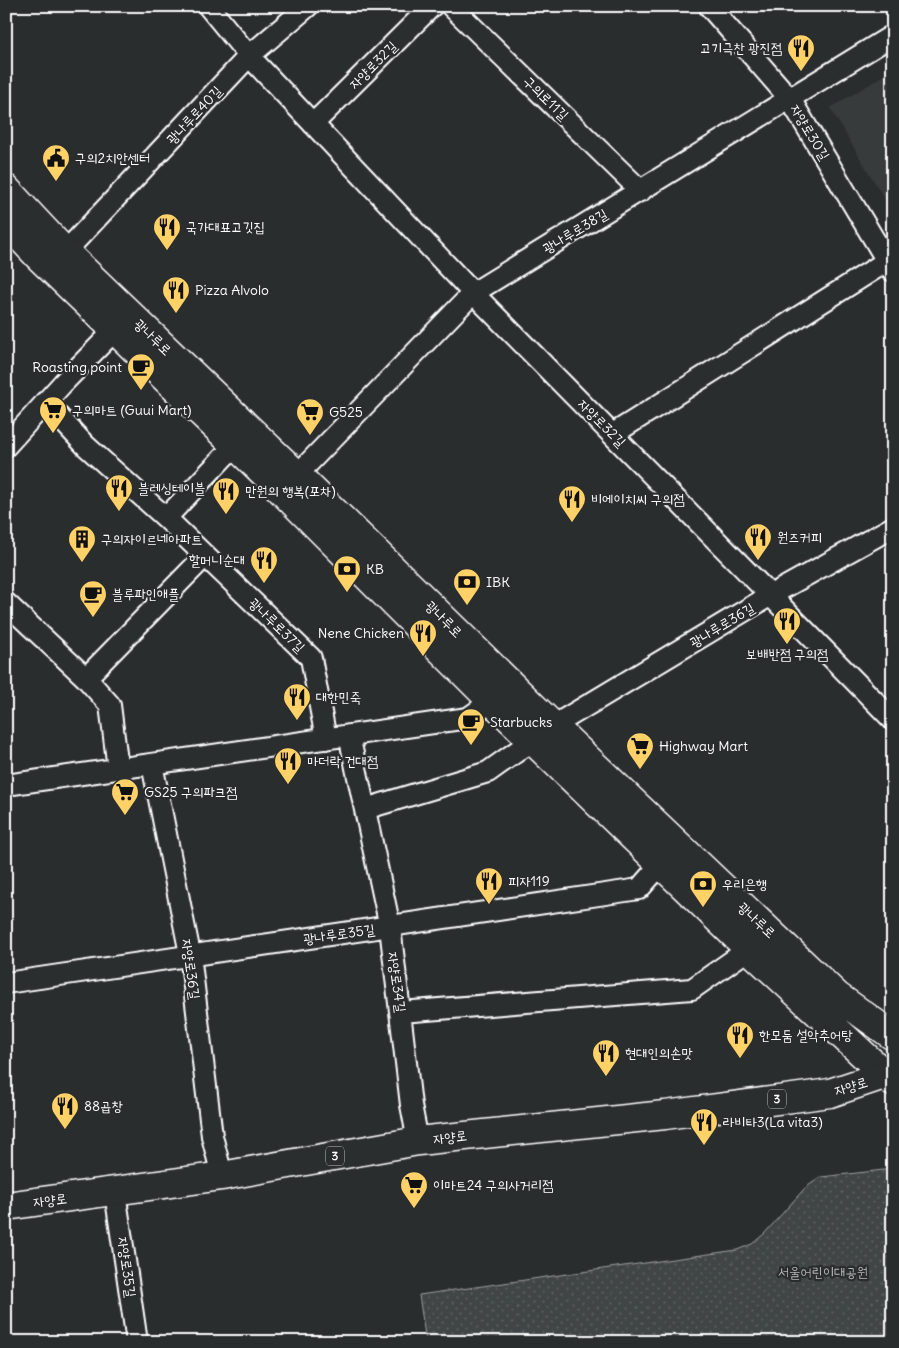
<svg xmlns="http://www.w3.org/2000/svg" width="899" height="1348" font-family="Delius,'Poor Story',sans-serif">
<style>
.built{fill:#373a3b}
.park{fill:url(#park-dots);stroke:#a0a2a2}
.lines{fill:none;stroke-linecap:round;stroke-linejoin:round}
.street-casing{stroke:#fff;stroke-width:24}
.secondary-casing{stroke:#fff;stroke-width:31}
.primary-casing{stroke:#fff;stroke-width:31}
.street{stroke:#2a2d2e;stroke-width:20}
.secondary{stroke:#2a2d2e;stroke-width:28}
.primary{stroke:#2a2d2e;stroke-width:28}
.labels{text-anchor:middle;stroke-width:4.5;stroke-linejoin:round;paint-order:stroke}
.shield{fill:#2a2d2e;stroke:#bfc0c0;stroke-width:1}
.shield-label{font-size:12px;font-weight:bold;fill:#fff}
.poi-label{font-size:14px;fill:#fff;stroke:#2a2d2e;text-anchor:start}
.street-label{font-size:14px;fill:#fff;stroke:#2a2d2e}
.park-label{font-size:14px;fill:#b3b4b5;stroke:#2a2d2e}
</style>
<defs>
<pattern id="park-dots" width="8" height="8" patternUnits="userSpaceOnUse" patternTransform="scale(1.25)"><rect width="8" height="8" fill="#414445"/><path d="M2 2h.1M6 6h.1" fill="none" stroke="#5e6061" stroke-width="1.8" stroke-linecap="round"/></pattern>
</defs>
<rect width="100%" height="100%" fill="#2a2d2e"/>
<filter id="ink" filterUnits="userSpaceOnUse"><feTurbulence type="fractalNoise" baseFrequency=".02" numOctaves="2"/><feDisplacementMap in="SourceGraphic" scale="10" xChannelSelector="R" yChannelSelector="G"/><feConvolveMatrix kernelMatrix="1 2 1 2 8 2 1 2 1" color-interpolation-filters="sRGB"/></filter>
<g filter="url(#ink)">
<path class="built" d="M 893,70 L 893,213 L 830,108 Z"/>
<path class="park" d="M 893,1169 L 893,1342 L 426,1342 L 419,1295 L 737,1250 L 752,1244 L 764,1234 L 805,1188 L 821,1177 Z"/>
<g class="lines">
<g class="street-casing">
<path id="street" d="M 208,6 L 249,56 L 473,293 L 893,720
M 451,6 L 641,191
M 709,6 L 790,99 L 893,271
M 313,124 L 432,6
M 65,252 L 249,56 L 308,6
M 45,402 L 86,446 L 166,518 L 311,658 L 326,739
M 613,434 L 887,261
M 6,446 L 63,383 L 115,330
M 297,475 L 473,293 L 893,35
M 166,518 L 235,445
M 6,603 L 86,678 L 110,705 L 118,769
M 86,678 L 205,556
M 553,726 L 771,595 L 893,527
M 349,735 L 390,927 L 411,1105 L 418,1141
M 152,764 L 190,954 L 212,1136 L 222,1176
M 6,785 L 468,718 L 492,701
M 365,809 L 488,772 L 533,740
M 6,983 L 639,889 L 661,864
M 401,1012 L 692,989 L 749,949
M 115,1192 L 137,1342"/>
</g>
<g class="secondary-casing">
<path id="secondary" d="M 6,189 L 65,252 L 297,475 L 553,726 L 837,996 L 893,1036
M 6,222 L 39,257 L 264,473 L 492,701 L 749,949 L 893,1082"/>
</g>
<g class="primary-casing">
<path id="primary" d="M 6,1206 L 222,1176 L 418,1141 L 665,1115 L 830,1093 L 893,1072"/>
</g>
<use href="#street" class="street"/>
<use href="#secondary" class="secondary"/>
<use href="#primary" class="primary"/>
</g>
</g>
<defs>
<g id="restaurant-pin" transform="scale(1.4375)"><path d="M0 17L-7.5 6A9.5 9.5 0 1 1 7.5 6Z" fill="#ffd166" stroke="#2a2d2e"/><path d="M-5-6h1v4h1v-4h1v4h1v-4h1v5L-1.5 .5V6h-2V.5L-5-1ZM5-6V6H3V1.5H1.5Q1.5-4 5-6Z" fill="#111"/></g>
<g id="civic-pin" transform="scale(1.4375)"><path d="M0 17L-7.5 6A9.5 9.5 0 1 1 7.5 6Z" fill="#ffd166" stroke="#2a2d2e"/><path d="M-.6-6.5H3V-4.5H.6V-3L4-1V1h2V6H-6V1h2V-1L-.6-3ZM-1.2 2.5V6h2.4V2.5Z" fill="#111"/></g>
<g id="cafe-pin" transform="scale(1.4375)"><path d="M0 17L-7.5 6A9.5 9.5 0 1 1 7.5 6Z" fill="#ffd166" stroke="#2a2d2e"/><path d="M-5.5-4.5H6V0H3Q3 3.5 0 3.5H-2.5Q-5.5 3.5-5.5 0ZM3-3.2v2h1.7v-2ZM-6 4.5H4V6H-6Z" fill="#111"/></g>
<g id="supermarket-pin" transform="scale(1.4375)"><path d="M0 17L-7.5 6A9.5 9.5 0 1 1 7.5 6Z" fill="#ffd166" stroke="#2a2d2e"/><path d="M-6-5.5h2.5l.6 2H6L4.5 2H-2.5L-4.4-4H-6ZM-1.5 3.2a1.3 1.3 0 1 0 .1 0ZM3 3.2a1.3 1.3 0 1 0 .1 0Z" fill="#111"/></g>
<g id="building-pin" transform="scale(1.4375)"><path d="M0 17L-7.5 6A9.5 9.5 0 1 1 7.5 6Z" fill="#ffd166" stroke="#2a2d2e"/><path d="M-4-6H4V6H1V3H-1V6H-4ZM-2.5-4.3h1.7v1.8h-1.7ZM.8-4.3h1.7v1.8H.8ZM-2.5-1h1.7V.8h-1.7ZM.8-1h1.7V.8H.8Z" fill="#111"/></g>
<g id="bank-pin" transform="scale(1.4375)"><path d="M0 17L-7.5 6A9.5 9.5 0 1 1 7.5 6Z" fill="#ffd166" stroke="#2a2d2e"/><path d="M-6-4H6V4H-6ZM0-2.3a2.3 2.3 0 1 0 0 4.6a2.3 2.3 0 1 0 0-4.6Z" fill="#111"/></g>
</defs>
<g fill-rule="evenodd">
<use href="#restaurant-pin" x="801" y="48"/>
<use href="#civic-pin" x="56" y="158"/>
<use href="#restaurant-pin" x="167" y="227"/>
<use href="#restaurant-pin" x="176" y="290"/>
<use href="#cafe-pin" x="141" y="367"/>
<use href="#supermarket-pin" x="53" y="410"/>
<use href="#supermarket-pin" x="310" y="412"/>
<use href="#restaurant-pin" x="119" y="488"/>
<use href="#restaurant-pin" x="226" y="491"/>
<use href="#restaurant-pin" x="572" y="499"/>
<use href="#restaurant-pin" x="758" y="537"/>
<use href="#building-pin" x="82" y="539"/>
<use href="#restaurant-pin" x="264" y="560"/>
<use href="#bank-pin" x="347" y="569"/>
<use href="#bank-pin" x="467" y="582"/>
<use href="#cafe-pin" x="93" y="594"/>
<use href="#restaurant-pin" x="787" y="621"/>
<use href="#restaurant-pin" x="423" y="633"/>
<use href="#restaurant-pin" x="297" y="697"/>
<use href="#cafe-pin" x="471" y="722"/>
<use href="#supermarket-pin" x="640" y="746"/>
<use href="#restaurant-pin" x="288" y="761"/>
<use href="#supermarket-pin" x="125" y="792"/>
<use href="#restaurant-pin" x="489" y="881"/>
<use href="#bank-pin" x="703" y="884"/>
<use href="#restaurant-pin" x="740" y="1035"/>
<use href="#restaurant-pin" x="606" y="1053"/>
<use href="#restaurant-pin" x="65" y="1106"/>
<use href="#restaurant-pin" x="704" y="1122"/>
<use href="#supermarket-pin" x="414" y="1185"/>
</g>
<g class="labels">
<g class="shield">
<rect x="768" y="1089.5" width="18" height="19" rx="4"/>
<rect x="326" y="1146.5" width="18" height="19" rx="4"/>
</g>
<g class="shield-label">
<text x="777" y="1103">3</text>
<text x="335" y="1160">3</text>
</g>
<g class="poi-label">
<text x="782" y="53" text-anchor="end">고기극찬 광진점</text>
<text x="75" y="163">구의2치안센터</text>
<text x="186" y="232">국가대표고깃집</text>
<text x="195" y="295">Pizza Alvolo</text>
<text x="122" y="372" text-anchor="end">Roasting point</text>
<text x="72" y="415">구의마트 (Guui Mart)</text>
<text x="329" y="417">G525</text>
<text x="138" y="493">블레싱테이블</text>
<text x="245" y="496">만원의 행복(포차)</text>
<text x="591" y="504">비에이치씨 구의점</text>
<text x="777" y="542">원즈커피</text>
<text x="101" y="544">구의자이르네아파트</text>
<text x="245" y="565" text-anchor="end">할머니순대</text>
<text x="366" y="574">KB</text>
<text x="486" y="587">IBK</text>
<text x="112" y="599">블루파인애플</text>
<text x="404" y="638" text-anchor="end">Nene Chicken</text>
<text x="787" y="659" text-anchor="middle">보배반점 구의점</text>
<text x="316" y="702">대한민죽</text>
<text x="490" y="727">Starbucks</text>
<text x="659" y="751">Highway Mart</text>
<text x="307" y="766">마더락 건대점</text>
<text x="144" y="797">GS25 구의파크점</text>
<text x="508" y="886">피자119</text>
<text x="722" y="889">우리은행</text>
<text x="759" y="1040">한모둠 설악추어탕</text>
<text x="625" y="1058">현대인의손맛</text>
<text x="84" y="1111">88곱창</text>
<text x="723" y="1127">라비타3(La vita3)</text>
<text x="433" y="1190">이마트24 구의사거리점</text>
</g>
<g class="street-label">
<text transform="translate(373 65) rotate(-45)" y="5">자양로32길</text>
<text transform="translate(546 98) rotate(44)" y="5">구의로11길</text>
<text transform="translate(194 115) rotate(-47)" y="5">광나루로40길</text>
<text transform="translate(810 132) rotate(59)" y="5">자양로30길</text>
<text transform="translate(575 231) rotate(-31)" y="5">광나루로38길</text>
<text transform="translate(153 337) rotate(44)" y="5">광나루로</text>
<text transform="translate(602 423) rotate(45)" y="5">자양로32길</text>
<text transform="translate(444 619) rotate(45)" y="5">광나루로</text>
<text transform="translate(277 625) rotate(44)" y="5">광나루로37길</text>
<text transform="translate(722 625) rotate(-31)" y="5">광나루로36길</text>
<text transform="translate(757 920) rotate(43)" y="5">광나루로</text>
<text transform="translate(339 934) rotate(-8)" y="5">광나루로35길</text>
<text transform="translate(191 969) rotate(82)" y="5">자양로36길</text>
<text transform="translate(397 982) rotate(82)" y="5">자양로34길</text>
<text transform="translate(851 1086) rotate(-17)" y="5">자양로</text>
<text transform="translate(450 1137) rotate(-7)" y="5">자양로</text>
<text transform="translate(50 1200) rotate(-7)" y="5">자양로</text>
<text transform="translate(127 1267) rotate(82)" y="5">자양로35길</text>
</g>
<g class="park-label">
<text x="823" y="1277">서울어린이대공원</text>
</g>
</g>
<rect width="899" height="1348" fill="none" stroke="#2a2d2e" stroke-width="25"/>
<rect x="12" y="12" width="874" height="1323" fill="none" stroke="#fff" stroke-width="2" filter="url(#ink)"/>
</svg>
